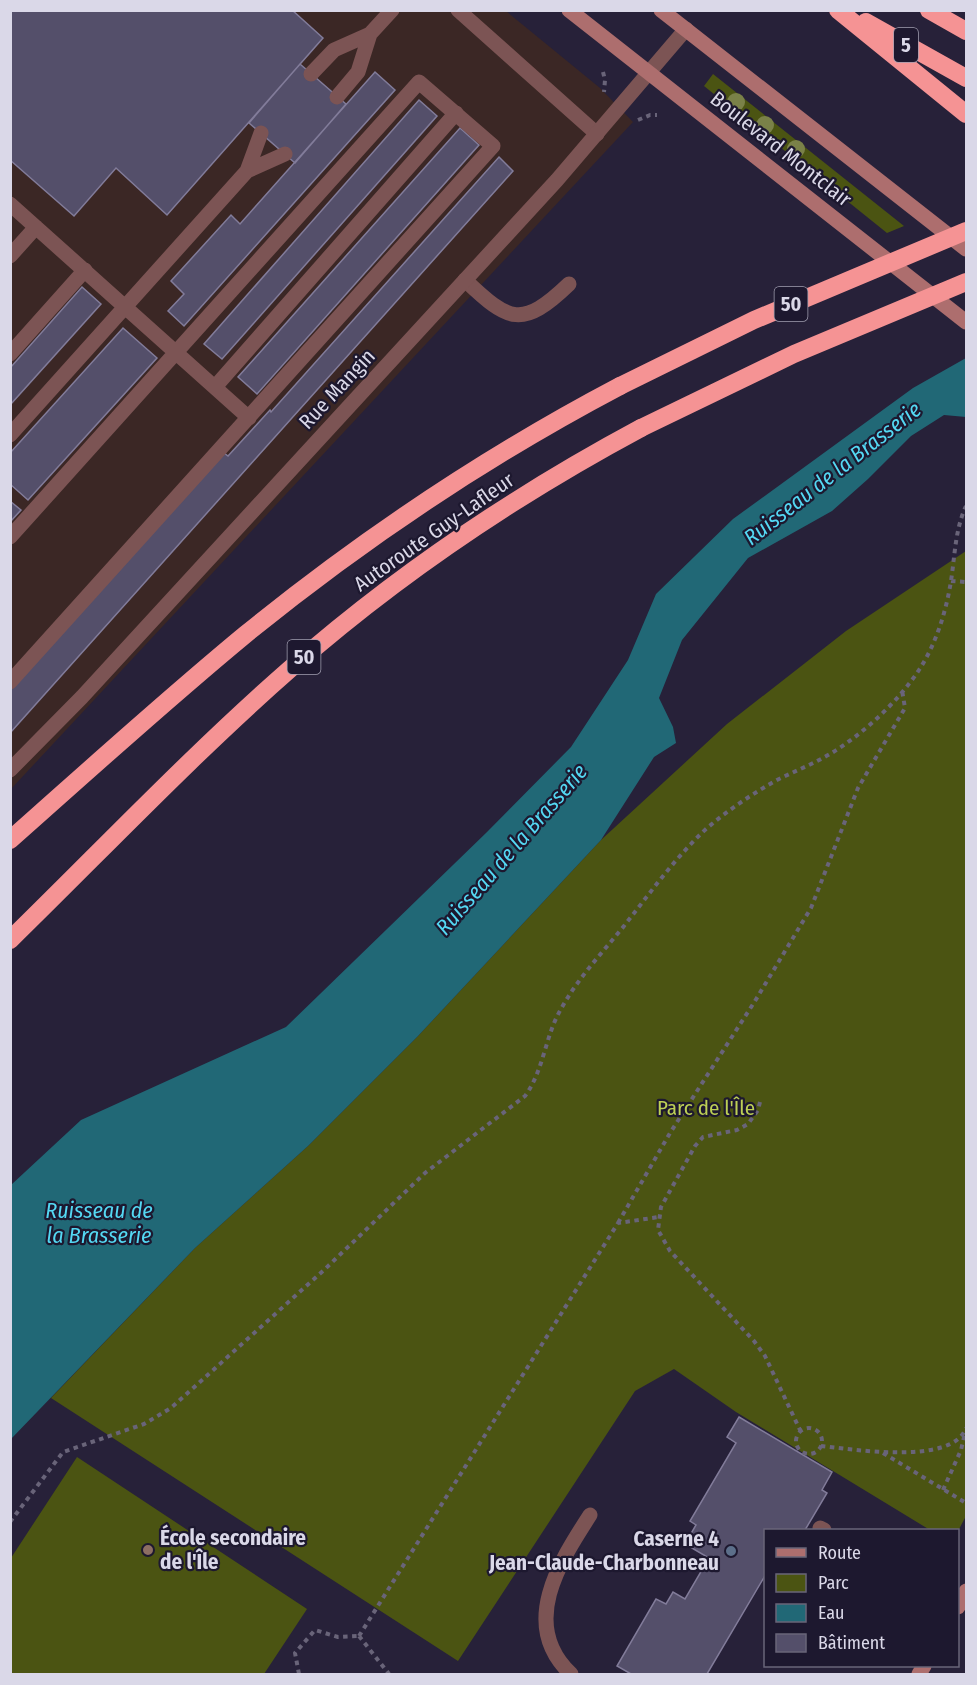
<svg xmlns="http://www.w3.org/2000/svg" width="977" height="1685" font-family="'Fira Sans Condensed',sans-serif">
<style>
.industrial{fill:#3b2725}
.green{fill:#4b5412}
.water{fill:#216876}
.building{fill:#544f6a;stroke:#827c9a;stroke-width:1.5}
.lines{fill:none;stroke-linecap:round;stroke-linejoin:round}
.path{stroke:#696479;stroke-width:4;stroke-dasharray:4.5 4.5;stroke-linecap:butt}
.service{stroke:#7c5454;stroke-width:15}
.minor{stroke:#7c5454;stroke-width:15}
.secondary{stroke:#ad6e6e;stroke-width:15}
.motorway{stroke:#f59394;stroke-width:18}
.motorway-bridge{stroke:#f59394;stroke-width:18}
.tree{fill:#7a8148}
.education-dot{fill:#8d6e63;stroke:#1d182f;stroke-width:2}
.service-dot{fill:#5c6f8a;stroke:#1d182f;stroke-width:2}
.labels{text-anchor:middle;stroke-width:4.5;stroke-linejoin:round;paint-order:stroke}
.shield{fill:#1d182f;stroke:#a19eb0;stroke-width:1.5}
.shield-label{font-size:20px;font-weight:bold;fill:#dad8e8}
.street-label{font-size:21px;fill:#dad8e8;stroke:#1d182f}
.park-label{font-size:21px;fill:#bdd055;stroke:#1d182f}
.poi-label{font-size:21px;font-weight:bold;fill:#dad8e8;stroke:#1d182f;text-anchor:start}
.water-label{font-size:22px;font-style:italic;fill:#54d8f3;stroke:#1d182f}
</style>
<rect width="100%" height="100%" fill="#272139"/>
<path class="industrial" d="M 11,11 L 506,11 L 600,88 L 633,122 L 11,789 Z"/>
<path class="green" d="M 713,74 L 904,226 L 887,233 L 704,86 Z
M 966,551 L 966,1516 L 958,1531 L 930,1530 L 736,1412 L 674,1369 L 635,1391 L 458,1661 L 51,1398 L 195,1248 L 308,1146 L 418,1036 L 601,840 L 727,724 L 846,631 Z
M 77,1457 L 307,1609 L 264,1674 L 11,1674 L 11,1558 Z"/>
<path class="water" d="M 966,358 L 966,417 L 944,415 L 911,436 L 868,479 L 832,511 L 748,558 L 682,640 L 659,698 L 673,727 L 676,743 L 654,757 L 601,840 L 418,1036 L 308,1146 L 195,1248 L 11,1439 L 11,1185 L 81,1120 L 286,1027 L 487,832 L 571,747 L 628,660 L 656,594 L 733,519 L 913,388 Z"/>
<path class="building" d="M 10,10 L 292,10 L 323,38 L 167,215 L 116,168 L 74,216 L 10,160 Z
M 300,64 L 346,104 L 295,163 L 249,123 Z
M 375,72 L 395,90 L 184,326 L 168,311 L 184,294 L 171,281 L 231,215 L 240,224 Z
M 419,100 L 437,116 L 222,359 L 204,344 Z
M 460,128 L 479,145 L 257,394 L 238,377 Z
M 499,157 L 513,171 L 10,733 L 10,690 L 224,453 L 228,456 L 270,410 L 271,412 Z
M 82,287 L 101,304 L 10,405 L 10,368 Z
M 123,328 L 157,358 L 28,500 L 10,484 L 10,453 Z
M 10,501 L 21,510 L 10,522 Z
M 739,1417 L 832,1472 L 822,1490 L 827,1493 L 805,1530 L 766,1530 L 766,1574 L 707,1674 L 631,1674 L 617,1666 L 656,1599 L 666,1604 L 673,1592 L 685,1599 L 709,1558 L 685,1544 L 696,1525 L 690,1521 L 736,1443 L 727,1437 Z"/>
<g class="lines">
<path class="path" d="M 603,72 L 605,80 L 604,92
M 638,120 L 650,115 L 657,115
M 951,581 L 966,582
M 760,1102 L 758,1110 L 748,1124 L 737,1130 L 703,1137 L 695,1146 L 661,1207 L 658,1230 L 670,1251 L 754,1341 L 765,1356 L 800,1430
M 618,1223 L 670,1133 L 755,1001 L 811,908 L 858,788 L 905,708 L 902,690
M796 1441a13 13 0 1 1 26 0a13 13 0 1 1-26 0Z
M 821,1446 C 852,1449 952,1466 966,1428
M 883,1453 L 966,1503
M 943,1490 L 961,1450 L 965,1433
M 10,1522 L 63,1452 L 144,1424 L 171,1408 L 324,1270 L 425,1173 L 525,1096 C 544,1070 545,1036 561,1009 C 578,978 602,953 624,926 C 650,893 675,858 706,829 C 728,810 752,794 777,780 C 795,771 813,764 830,754 C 863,734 897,703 919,670 C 936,644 946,612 951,581 C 955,555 955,530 966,506
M 359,1636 L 618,1223 L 659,1217
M 359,1636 L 389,1674
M 299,1674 L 295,1653 L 315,1630 L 338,1637 L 359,1636"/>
<path class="service" d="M 458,10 L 597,134
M 311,74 L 334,50 L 370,34 L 392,10
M 337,97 L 358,72 L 370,34
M 261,133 L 247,171 L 285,154
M 10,204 L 249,418
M 10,256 L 36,227
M 465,280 C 509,322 522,329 569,284
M 10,354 L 85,270
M 215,387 L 456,113
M 10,435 L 247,171
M 10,537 L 419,82 L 493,146 L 10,682
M 820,1528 L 824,1530
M 571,1674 C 519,1625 559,1563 590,1515"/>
<path class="minor" d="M 10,770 L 82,697 L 557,180 L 686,29"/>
<path class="secondary" d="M 569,10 L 966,322
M 661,10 L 966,249
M 958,1607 L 966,1591
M 919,1674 L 924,1666"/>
<path class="motorway" d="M 838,10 L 966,114
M 929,10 L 966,31
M 866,22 L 966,78
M 10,840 C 89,770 166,700 246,634 C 363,539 487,456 620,386
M 10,940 C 103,849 193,754 290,669 C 397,575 516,495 641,428"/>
<path class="motorway-bridge" d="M 620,386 L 754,320 L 966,231
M 641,428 L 794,354 L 966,282"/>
</g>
<g class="tree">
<circle cx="736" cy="102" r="9"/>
<circle cx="765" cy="125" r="9"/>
<circle cx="796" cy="149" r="9"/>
</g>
<circle class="education-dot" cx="148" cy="1550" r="6"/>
<circle class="service-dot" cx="731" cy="1551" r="6"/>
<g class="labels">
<g class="shield">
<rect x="894" y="28" width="24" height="34" rx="4.5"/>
<rect x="774.5" y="287" width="33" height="34" rx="4.5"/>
<rect x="287.5" y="640" width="33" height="34" rx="4.5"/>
</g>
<g class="shield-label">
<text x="906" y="52">5</text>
<text x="791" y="311">50</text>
<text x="304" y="664">50</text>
</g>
<g class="street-label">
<text transform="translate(781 149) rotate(38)" y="7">Boulevard Montclair</text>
<text transform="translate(337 389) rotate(-47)" y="7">Rue Mangin</text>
<text transform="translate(434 532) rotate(-35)" y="7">Autoroute Guy-Lafleur</text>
</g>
<g class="park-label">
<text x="706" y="1115">Parc de l'Île</text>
</g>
<g class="poi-label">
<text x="160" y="1545">École secondaire<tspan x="160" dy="24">de l'Île</tspan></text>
<text x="719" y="1546" text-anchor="end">Caserne 4<tspan x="719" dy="24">Jean-Claude-Charbonneau</tspan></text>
</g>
<g class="water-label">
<text transform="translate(832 473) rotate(-38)" y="8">Ruisseau de la Brasserie</text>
<text transform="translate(511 849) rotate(-49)" y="8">Ruisseau de la Brasserie</text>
<text x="99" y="1218">Ruisseau de<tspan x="99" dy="25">la Brasserie</tspan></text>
</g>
</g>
<rect width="977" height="1685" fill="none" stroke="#dad8e8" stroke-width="24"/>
<rect x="764" y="1529" width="195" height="138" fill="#1d182f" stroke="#696579" stroke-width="1.5"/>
<rect x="776" y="1548" width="30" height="9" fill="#ad6e6e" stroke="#696579" stroke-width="1.5"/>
<text x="818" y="1559" font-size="18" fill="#dad8e8">Route</text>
<rect x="776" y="1574" width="30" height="18" fill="#4b5412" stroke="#696579" stroke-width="1.5"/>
<text x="818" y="1589" font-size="18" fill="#dad8e8">Parc</text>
<rect x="776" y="1604" width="30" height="18" fill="#216876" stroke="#696579" stroke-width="1.5"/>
<text x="818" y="1619" font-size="18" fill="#dad8e8">Eau</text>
<rect x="776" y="1634" width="30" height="18" fill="#544f6a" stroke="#696579" stroke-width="1.5"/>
<text x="818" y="1649" font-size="18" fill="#dad8e8">Bâtiment</text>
</svg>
